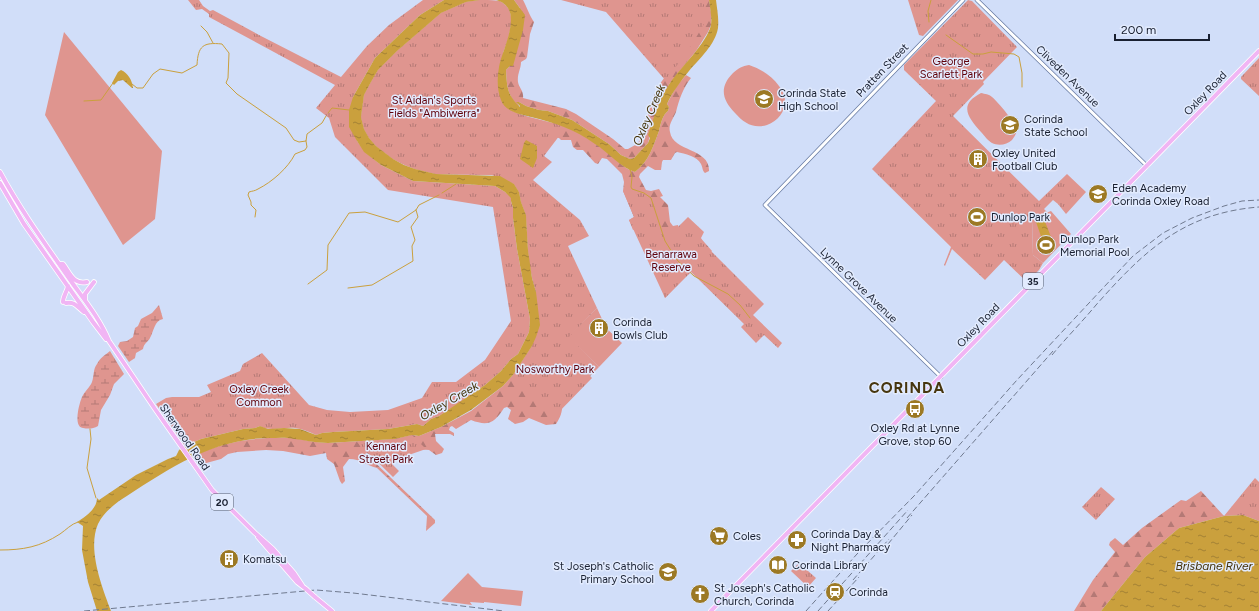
<svg xmlns="http://www.w3.org/2000/svg" width="1259" height="611" font-family="Figtree,sans-serif">
<style>
.grass{fill:#df958f}
.forest{fill:url(#forest-firs)}
.wetland{fill:url(#wetland-marsh)}
.park{fill:url(#park-tufts)}
.water{fill:url(#water-ripples)}
.lines{fill:none;stroke-linecap:round;stroke-linejoin:round}
.stream{stroke:#caa03d;stroke-width:1}
.tertiary-casing{stroke:#687ba3;stroke-width:4.5}
.primary-casing{stroke:#fff;stroke-width:5.5}
.tertiary{stroke:#fff;stroke-width:3}
.primary{stroke:#f1b5f4;stroke-width:4}
.rail{stroke:#707a8f;stroke-width:1;stroke-dasharray:6 3;stroke-linecap:butt}
.primary-bridge-casing{stroke:#fff;stroke-width:5.5;stroke-linecap:butt}
.primary-bridge{stroke:#f1b5f4;stroke-width:4}
.labels{text-anchor:middle;stroke-width:3;stroke-linejoin:round;paint-order:stroke}
.shield{fill:#e2ebfe;stroke:#555d6e;stroke-width:1}
.shield-label{font-size:10px;font-weight:bold;fill:#192031}
.park-label{font-size:11px;fill:#60020b;stroke:#e2ebfe}
.street-label{font-size:11px;fill:#192031;stroke:#e2ebfe}
.poi-label{font-size:11px;fill:#192031;stroke:#e2ebfe;text-anchor:start}
.water-label{font-size:12px;font-style:italic;fill:#443207;stroke:#e2ebfe}
.district-label{font-size:15px;font-weight:bold;letter-spacing:1px;fill:#47360e;stroke:#e2ebfe}
</style>
<defs>
<pattern id="forest-firs" width="22" height="20" patternUnits="userSpaceOnUse"><rect width="22" height="20" fill="#df958f"/><path d="M5 1l3.5 6h-7zM16 11l3.5 6h-7z" fill="#b47975"/></pattern>
<pattern id="wetland-marsh" width="20" height="14" patternUnits="userSpaceOnUse"><rect width="20" height="14" fill="#df958f"/><path d="M1 5h8M5 5V1M11 12h8M15 12V8" fill="none" stroke="#b47975"/></pattern>
<pattern id="park-tufts" width="24" height="20" patternUnits="userSpaceOnUse"><rect width="24" height="20" fill="#df958f"/><path d="M3 7l-1-3M5 7V3M7 7l1-3M15 17l-1-3M17 17v-4M19 17l1-3" fill="none" stroke="#b47975"/></pattern>
<pattern id="water-ripples" width="26" height="14" patternUnits="userSpaceOnUse"><rect width="26" height="14" fill="#caa03d"/><path d="M2 4q2-2 4 0t4 0M15 11q2-2 4 0t4 0" fill="none" stroke="#a38234"/></pattern>
</defs>
<rect width="100%" height="100%" fill="#d1def9"/>
<path class="grass" d="M 64,32 L 162,151 L 155,219 L 123,245 L 45,115 Z
M 749,65 C 761,69 772,76 779,86 C 791,100 784,119 767,125 C 753,129 744,123 735,113 C 722,100 719,87 733,73 C 739,68 742,66 749,65 Z
M 981,93 C 985,94 989,94 992,97 C 998,102 1015,122 1016,129 C 1017,134 1014,137 1012,140 C 1007,145 998,146 992,143 C 988,141 984,135 981,132 C 968,117 958,105 981,93 Z
M 1051,211 L 1071,234 L 1043,263 L 1033,255 L 1032,218 Z
M 597,308 L 606,328 L 622,343 L 599,367 L 568,337 Z
M 468,573 L 482,587 L 523,591 L 521,606 L 484,602 L 484,603 L 470,602 L 472,605 L 441,601 Z"/>
<path class="forest" d="M 480,0 C 486,0 495,0 501,2 C 523,13 503,48 499,66 C 497,77 496,91 501,101 C 508,116 549,121 565,126 C 580,132 598,145 611,155 C 617,160 623,167 630,170 L 635,172 C 649,161 653,147 659,131 C 661,123 662,116 668,111 L 669,107 L 667,104 L 676,87 L 686,75 L 691,78 C 683,88 679,100 676,112 C 673,119 668,125 670,132 C 673,152 710,148 709,171 L 705,173 C 702,170 703,168 701,164 C 697,156 685,154 677,152 L 675,153 L 671,160 L 663,160 L 662,162 L 661,170 L 655,170 L 648,166 L 640,174 L 639,177 L 646,190 L 651,191 L 659,189 L 663,196 L 660,197 L 668,205 L 670,222 L 673,226 L 678,225 L 680,232 L 686,238 L 698,235 L 712,251 L 702,262 L 697,261 L 696,267 L 688,272 L 689,273 L 665,298 L 664,292 L 661,288 L 663,284 L 659,281 L 661,277 L 655,275 L 653,270 L 652,260 L 648,260 L 648,254 L 644,250 L 645,245 L 641,244 L 638,235 L 640,230 L 638,227 L 636,229 L 633,230 L 629,220 L 634,217 L 623,191 L 624,182 L 622,174 L 607,159 L 602,158 L 598,164 L 595,163 L 583,150 L 577,150 L 573,147 L 571,140 L 561,140 L 559,138 L 538,136 L 527,138 L 525,135 L 525,129 L 510,119 C 507,109 498,102 496,92 C 492,77 498,58 503,44 C 504,39 507,33 507,29 C 507,22 487,11 481,8 C 476,12 471,10 465,13 C 459,15 454,18 447,20 C 443,27 437,30 431,36 C 423,44 417,57 406,63 C 403,65 398,66 394,68 L 393,70 L 395,71 L 403,69 L 405,70 L 390,76 L 382,83 L 370,103 L 369,115 L 373,125 L 381,139 L 397,153 L 441,167 L 454,163 L 470,165 L 501,165 L 515,173 L 529,188 L 530,190 L 529,195 L 531,205 L 536,207 L 539,210 L 538,216 L 533,217 L 533,221 C 537,225 541,224 545,227 C 549,231 551,235 556,239 L 555,244 L 548,247 L 546,249 L 548,250 L 555,246 L 558,247 L 559,249 L 546,257 L 546,262 L 553,261 L 559,256 L 564,258 L 566,262 L 564,270 C 561,272 556,273 553,276 C 540,287 546,304 549,318 L 550,321 C 554,317 554,313 557,309 C 562,299 574,299 584,300 L 584,302 L 580,306 L 565,311 L 563,316 L 565,329 L 547,334 L 544,341 L 547,344 L 555,346 L 562,342 L 564,342 L 565,345 L 559,373 L 561,380 L 558,384 C 562,398 566,410 556,424 L 546,425 L 529,418 L 523,422 L 515,424 L 508,419 L 511,410 L 507,407 L 504,408 C 495,422 489,427 471,420 L 456,429 L 452,426 L 450,427 L 449,430 L 454,433 L 454,436 L 450,434 L 435,434 L 436,441 L 444,449 L 442,453 L 436,455 L 429,450 L 415,449 L 390,460 L 365,453 L 435,520 L 435,523 L 426,531 L 427,516 L 377,468 C 365,465 361,459 349,459 L 343,467 L 345,481 L 342,484 L 340,481 L 334,464 L 327,459 L 326,453 L 310,456 L 283,451 L 266,450 L 237,452 L 228,454 L 221,459 L 199,465 L 192,456 C 227,441 253,437 291,438 C 303,439 315,443 328,443 L 395,439 L 412,435 L 419,436 L 441,427 L 471,411 L 503,386 L 513,375 L 532,346 L 536,337 L 540,325 L 536,292 L 532,278 L 528,250 L 526,215 L 521,202 L 519,192 L 514,184 L 500,175 L 436,174 L 415,169 L 405,165 L 393,159 L 376,146 L 369,138 L 364,129 L 361,117 L 364,95 L 371,82 L 378,70 L 397,51 L 441,13 L 466,2 Z
M 514,0 L 523,0 C 527,7 529,15 534,22 L 530,34 L 527,57 L 526,59 L 521,62 C 521,69 517,74 518,82 C 519,88 524,91 523,98 L 566,109 L 576,114 L 613,139 L 625,149 L 628,149 L 637,144 L 640,140 L 653,98 L 659,85 L 670,70 L 690,0 L 709,0 L 711,12 L 711,25 L 708,32 L 696,51 L 670,83 L 658,105 L 648,143 L 634,158 L 630,159 L 621,155 L 609,144 L 572,120 L 548,111 L 539,110 L 526,106 L 519,102 L 517,102 L 520,108 C 507,95 507,87 506,70 L 510,66 L 520,8 Z
M 1201,491 L 1224,516 L 1179,528 L 1145,557 L 1101,611 L 1074,611 L 1093,580 L 1115,552 L 1109,545 L 1110,542 L 1115,538 L 1123,545 L 1142,528 L 1181,500 L 1186,501 Z"/>
<path class="wetland" d="M 159,305 L 163,319 C 154,321 154,331 150,338 C 148,342 144,343 143,349 L 136,353 L 135,358 L 129,362 L 118,346 L 120,342 L 127,341 L 133,337 L 135,328 L 138,326 L 141,319 L 152,313 Z
M 110,351 L 124,374 L 114,384 L 110,395 L 101,410 L 98,426 C 93,429 88,429 83,428 C 73,427 79,404 82,397 C 84,392 90,387 92,382 C 94,376 93,369 97,364 C 100,358 105,355 110,351 Z"/>
<path class="park" d="M 188,0 L 199,0 L 203,6 L 210,11 L 213,10 L 259,35 L 341,77 L 367,46 L 389,25 L 423,0 L 444,0 L 420,15 L 375,58 L 353,97 L 357,141 L 365,152 L 381,165 L 413,181 L 495,186 L 505,192 L 512,198 L 511,201 L 513,208 L 513,218 L 517,249 L 530,319 L 529,332 L 518,354 L 511,359 L 501,371 L 485,385 L 458,404 L 439,416 L 431,419 L 423,426 L 417,424 L 388,429 L 333,432 L 322,433 L 316,435 C 310,432 302,429 295,428 C 284,427 269,432 260,426 L 255,428 L 243,429 L 201,439 L 185,446 L 156,404 L 166,398 L 172,397 L 199,397 L 211,392 L 207,385 L 240,371 L 243,364 L 262,353 L 309,405 L 327,410 L 350,412 L 388,410 L 422,398 L 432,382 L 456,382 L 485,360 L 511,321 L 493,207 L 388,190 L 335,137 L 329,118 L 316,108 L 335,85 L 209,17 L 209,14 L 202,9 L 196,10 Z
M 480,0 L 500,1 L 509,9 L 511,21 L 508,39 L 503,51 L 508,110 L 521,115 L 566,127 L 544,156 L 552,162 L 533,180 L 580,220 L 589,236 L 568,246 L 597,308 L 569,337 L 599,367 L 590,376 L 592,378 L 555,416 L 513,375 L 532,346 L 536,292 L 529,263 L 526,215 L 521,202 L 519,192 L 514,184 L 492,175 L 436,174 L 415,169 L 405,165 L 393,159 L 376,146 L 369,138 L 364,129 L 361,117 L 364,95 L 371,82 L 378,70 L 397,51 L 441,13 L 466,2 Z
M 561,0 L 704,0 L 704,24 L 694,41 L 666,81 L 606,12 Z
M 908,0 L 958,0 L 923,36 L 919,35 Z
M 968,0 L 972,1 L 1017,47 L 983,82 L 984,84 L 953,116 L 1039,201 L 1067,174 L 1086,192 L 1066,214 L 1058,204 L 1053,200 L 1044,209 L 1047,212 L 1032,218 L 1033,255 L 1043,263 L 1039,270 L 1027,282 L 1004,260 L 985,280 L 952,249 L 945,266 L 944,265 L 951,247 L 872,169 L 936,101 L 904,70 L 904,65 Z
M 1259,58 L 1259,96 L 1241,79 L 1241,77 Z
M 631,187 C 636,192 645,191 650,197 C 654,202 662,232 665,240 L 688,217 L 704,232 L 701,238 L 703,243 L 764,304 L 753,315 L 782,343 L 778,348 L 764,335 L 756,343 L 741,327 L 744,324 L 691,272 L 665,298 L 629,220 L 634,217 L 623,191 Z
M 412,435 L 426,449 L 400,458 L 392,464 L 399,471 L 393,477 L 357,442 L 395,439 Z
M 1255,478 L 1259,482 L 1259,521 L 1243,515 L 1224,516 Z
M 1101,487 L 1115,499 L 1096,520 L 1082,507 Z
M 799,563 L 816,578 L 808,587 L 791,571 Z"/>
<path class="water" d="M 444,0 L 480,0 L 466,2 L 441,13 L 397,51 L 378,70 L 371,82 L 364,95 L 361,117 L 364,129 L 369,138 L 376,146 L 393,159 L 404,165 L 415,169 L 436,174 L 500,176 L 514,184 L 519,192 L 521,202 L 526,215 L 528,250 L 532,278 L 536,292 L 540,325 L 536,337 L 532,346 L 513,375 L 503,386 L 471,410 L 441,427 L 419,436 L 412,435 L 395,439 L 328,443 C 316,443 305,440 294,439 C 286,437 277,438 270,438 C 212,438 165,471 119,501 C 110,508 103,514 98,524 C 87,549 102,587 111,611 L 97,611 L 88,582 L 82,550 L 83,526 L 77,522 C 85,517 97,509 97,498 L 99,500 L 136,475 L 168,459 L 176,456 L 179,450 L 185,446 L 201,439 L 243,429 L 255,428 L 260,426 L 268,429 L 284,428 L 300,429 L 316,435 L 322,433 L 333,432 L 388,429 L 417,424 L 423,426 L 431,419 L 439,416 L 485,385 L 501,371 L 511,359 L 518,354 L 529,332 L 530,319 L 517,249 L 513,218 L 513,208 L 511,201 L 511,198 L 505,192 L 495,186 L 413,181 L 381,165 L 364,152 L 357,141 L 349,127 L 349,110 L 353,97 L 375,58 L 420,15 Z
M 496,0 L 514,0 L 525,15 L 523,30 L 513,66 L 510,66 L 506,70 C 507,87 507,95 520,107 L 520,106 L 516,102 L 519,102 L 526,106 L 539,110 L 548,111 L 572,120 L 609,144 L 621,155 L 630,159 L 634,158 L 648,143 L 650,138 L 648,135 C 654,117 659,99 670,83 C 680,68 707,43 711,25 C 712,17 710,8 709,0 L 716,0 C 717,9 719,18 718,28 C 715,45 700,58 689,71 C 681,81 673,91 667,104 L 669,107 L 668,111 C 662,116 661,123 659,131 C 653,147 649,161 635,172 C 621,168 608,152 595,144 C 574,129 556,123 531,117 C 520,114 505,112 501,100 C 497,90 497,78 499,67 C 502,49 526,8 496,0 Z
M 121,70 C 128,73 132,80 133,88 L 132,88 L 123,80 L 118,81 L 114,85 L 112,83 L 118,72 Z
M 526,140 L 537,146 L 537,158 L 533,168 L 520,159 L 524,143 Z
M 1044,219 L 1053,242 L 1044,245 L 1036,222 Z
M 1243,515 L 1259,521 L 1259,611 L 1101,611 L 1145,557 L 1179,528 L 1224,516 Z"/>
<g class="lines">
<path class="stream" d="M 929,22 L 928,11 L 931,0
M 201,26 L 207,32 L 213,43
M 946,35 L 973,54 L 983,54 L 991,52 L 1014,54 L 1019,57 L 1022,73 L 1022,87
M 132,84 L 137,88 L 143,88 L 153,74 L 160,69 L 182,73 L 197,65 C 198,46 203,42 222,44 L 229,53 L 228,78 L 226,83 L 237,94 L 286,128 L 294,140 L 299,142 L 306,141 L 307,134 L 322,123 L 326,116
M 84,101 L 101,100 L 113,83
M 328,113 L 332,108 L 349,110
M 630,169 L 632,177 L 631,187 L 632,189 L 644,193 L 651,198 L 665,241 L 677,260 L 694,276 L 728,294 L 740,305 L 750,318
M 442,193 L 456,184
M 255,217 L 256,210 L 251,205 L 251,202 L 248,195 L 249,192 C 252,191 255,191 258,189 C 272,182 288,168 295,154 L 305,150 L 307,147 L 306,141
M 308,284 L 327,270 L 328,245 L 349,213 L 365,212 L 398,222 L 416,210 L 419,205 L 439,195
M 348,288 L 372,285 L 413,261 L 412,246 L 415,240 L 411,227 L 418,217 L 416,210
M 90,429 L 91,439 L 87,468 L 96,498
M 0,550 C 23,550 40,547 60,534 C 66,530 71,524 78,522"/>
<g class="tertiary-casing">
<path id="tertiary" d="M 977,0 L 1147,166
M 941,377 L 765,205 L 963,0"/>
</g>
<g class="primary-casing">
<path id="primary" d="M 0,172 C 21,211 48,248 73,284 C 86,302 101,321 109,341 L 155,409 L 212,490 L 255,533 L 273,549 L 294,573 L 302,585
M 0,183 L 24,224 L 93,322 L 106,339
M 59,264 L 63,264 C 70,273 73,285 87,282
M 85,300 L 85,294 L 94,282
M 63,302 C 63,296 67,292 68,286
M 66,303 C 75,301 78,308 84,312
M 258,537 L 297,582 L 306,589
M 315,597 L 332,611
M 711,611 L 1259,51"/>
</g>
<use href="#tertiary" class="tertiary"/>
<use href="#primary" class="primary"/>
<path class="rail" d="M 1052,355 C 1066,338 1082,322 1096,305 C 1144,251 1183,213 1259,207
M 907,518 L 1053,351
M 888,544 L 912,515
M 853,580 L 889,539
M 84,611 L 316,590 L 353,593 L 504,611
M 806,611 L 857,554 L 914,496 L 1017,380 L 1133,256 L 1163,233 L 1192,218 L 1224,206 L 1242,201 L 1259,200
M 818,611 L 908,510
M 828,611 L 859,577"/>
<g class="primary-bridge-casing">
<path id="primary-bridge" d="M 306,589 L 315,597"/>
</g>
<use href="#primary-bridge" class="primary-bridge"/>
</g>
<defs>
<g id="school-disc" transform="scale(1)"><circle r="9.5" fill="#9c7924" stroke="#e2ebfe"/><path d="M0-5L7-2L0 1L-7-2ZM-4 1L0 2.5L4 1V4Q0 6-4 4Z" fill="#fff"/></g>
<g id="building-disc" transform="scale(1)"><circle r="9.5" fill="#9c7924" stroke="#e2ebfe"/><path d="M-4-6H4V6H1V3H-1V6H-4ZM-2.5-4.3h1.7v1.8h-1.7ZM.8-4.3h1.7v1.8H.8ZM-2.5-1h1.7V.8h-1.7ZM.8-1h1.7V.8H.8Z" fill="#fff"/></g>
<g id="stadium-disc" transform="scale(1)"><circle r="9.5" fill="#9c7924" stroke="#e2ebfe"/><path d="M0-5a6.5 5 0 1 0 0 10a6.5 5 0 1 0 0-10ZM-3.5-1.8h7v3.6h-7Z" fill="#fff"/></g>
<g id="bus-disc" transform="scale(1)"><circle r="9.5" fill="#9c7924" stroke="#e2ebfe"/><path d="M-5-6H5V4H4V6H2V4H-2V6H-4V4H-5ZM-3.5-4V0h7V-4ZM-3.5 1.2v1.5H-2V1.2ZM2 1.2v1.5H3.5V1.2Z" fill="#fff"/></g>
<g id="supermarket-disc" transform="scale(1)"><circle r="9.5" fill="#9c7924" stroke="#e2ebfe"/><path d="M-6-5.5h2.5l.6 2H6L4.5 2H-2.5L-4.4-4H-6ZM-1.5 3.2a1.3 1.3 0 1 0 .1 0ZM3 3.2a1.3 1.3 0 1 0 .1 0Z" fill="#fff"/></g>
<g id="pharmacy-disc" transform="scale(1)"><circle r="9.5" fill="#9c7924" stroke="#e2ebfe"/><path d="M-2-6h4v4h4v4h-4v4h-4v-4h-4v-4h4Z" fill="#fff"/></g>
<g id="library-disc" transform="scale(1)"><circle r="9.5" fill="#9c7924" stroke="#e2ebfe"/><path d="M-6-4Q-3-5.5-.7-3.5V5Q-3 3-6 4ZM6-4Q3-5.5 .7-3.5V5Q3 3 6 4Z" fill="#fff"/></g>
<g id="station-disc" transform="scale(1)"><circle r="9.5" fill="#9c7924" stroke="#e2ebfe"/><path d="M-3-6H3Q5-6 5-4V2Q5 4 3 4L4.5 6H3L1.5 4h-3L-3 6H-4.5L-3 4Q-5 4-5 2V-4Q-5-6-3-6ZM-3.5-4v3h7v-3ZM-3.5 1v1.5H-2V1ZM2 1v1.5H3.5V1Z" fill="#fff"/></g>
<g id="church-disc" transform="scale(1)"><circle r="9.5" fill="#9c7924" stroke="#e2ebfe"/><path d="M-1.2-6h2.4v3.5h3.3v2.4h-3.3V6h-2.4V-.1h-3.3v-2.4h3.3Z" fill="#fff"/></g>
</defs>
<g fill-rule="evenodd">
<use href="#school-disc" x="764" y="99"/>
<use href="#school-disc" x="1010" y="125"/>
<use href="#building-disc" x="978" y="159"/>
<use href="#school-disc" x="1098" y="194"/>
<use href="#stadium-disc" x="977" y="217"/>
<use href="#stadium-disc" x="1046" y="245"/>
<use href="#building-disc" x="599" y="328"/>
<use href="#bus-disc" x="915" y="409"/>
<use href="#supermarket-disc" x="719" y="536"/>
<use href="#pharmacy-disc" x="797" y="540"/>
<use href="#building-disc" x="229" y="559"/>
<use href="#library-disc" x="778" y="565"/>
<use href="#school-disc" x="668" y="572"/>
<use href="#station-disc" x="835" y="592"/>
<use href="#church-disc" x="700" y="594"/>
</g>
<g class="labels">
<g class="shield">
<rect x="1023" y="273" width="20" height="16" rx="3"/>
<rect x="211" y="494" width="22" height="16" rx="3"/>
</g>
<g class="shield-label">
<text x="1033" y="285">35</text>
<text x="222" y="506">20</text>
</g>
<g class="park-label">
<text x="951" y="65">George<tspan x="951" dy="13">Scarlett Park</tspan></text>
<text x="434" y="104">St Aidan's Sports<tspan x="434" dy="13">Fields "Ambiwerra"</tspan></text>
<text x="671" y="258">Benarrawa<tspan x="671" dy="13">Reserve</tspan></text>
<text x="555" y="373">Nosworthy Park</text>
<text x="259" y="393">Oxley Creek<tspan x="259" dy="13">Common</tspan></text>
<text x="386" y="450">Kennard<tspan x="386" dy="13">Street Park</tspan></text>
</g>
<g class="street-label">
<text transform="translate(882 70) rotate(-46)" y="4">Pratten Street</text>
<text transform="translate(1068 76) rotate(44)" y="4">Cliveden Avenue</text>
<text transform="translate(1205 93) rotate(-46)" y="4">Oxley Road</text>
<text transform="translate(859 285) rotate(44)" y="4">Lynne Grove Avenue</text>
<text transform="translate(978 325) rotate(-46)" y="4">Oxley Road</text>
<text transform="translate(185 437) rotate(55)" y="4">Sherwood Road</text>
</g>
<g class="poi-label">
<text x="778" y="97">Corinda State<tspan x="778" dy="13">High School</tspan></text>
<text x="1024" y="123">Corinda<tspan x="1024" dy="13">State School</tspan></text>
<text x="992" y="157">Oxley United<tspan x="992" dy="13">Football Club</tspan></text>
<text x="1112" y="192">Eden Academy<tspan x="1112" dy="13">Corinda Oxley Road</tspan></text>
<text x="991" y="221">Dunlop Park</text>
<text x="1060" y="243">Dunlop Park<tspan x="1060" dy="13">Memorial Pool</tspan></text>
<text x="613" y="326">Corinda<tspan x="613" dy="13">Bowls Club</tspan></text>
<text x="915" y="432" text-anchor="middle">Oxley Rd at Lynne<tspan x="915" dy="13">Grove, stop 60</tspan></text>
<text x="811" y="538">Corinda Day &amp;<tspan x="811" dy="13">Night Pharmacy</tspan></text>
<text x="733" y="540">Coles</text>
<text x="243" y="563">Komatsu</text>
<text x="792" y="569">Corinda Library</text>
<text x="654" y="570" text-anchor="end">St Joseph's Catholic<tspan x="654" dy="13">Primary School</tspan></text>
<text x="714" y="592">St Joseph's Catholic<tspan x="714" dy="13">Church, Corinda</tspan></text>
<text x="849" y="596">Corinda</text>
</g>
<g class="water-label">
<text transform="translate(649 115) rotate(-67)" y="4">Oxley Creek</text>
<text transform="translate(449 401) rotate(-30)" y="4">Oxley Creek</text>
<text x="1214" y="570">Brisbane River</text>
</g>
<g class="district-label">
<text x="907" y="393">CORINDA</text>
</g>
</g>
<path d="M1115 34v6h94v-6" fill="none" stroke="#192031" stroke-width="2"/>
<text x="1121" y="34" font-size="12" fill="#192031" stroke="#e2ebfe" stroke-width="3" paint-order="stroke">200 m</text>
</svg>
